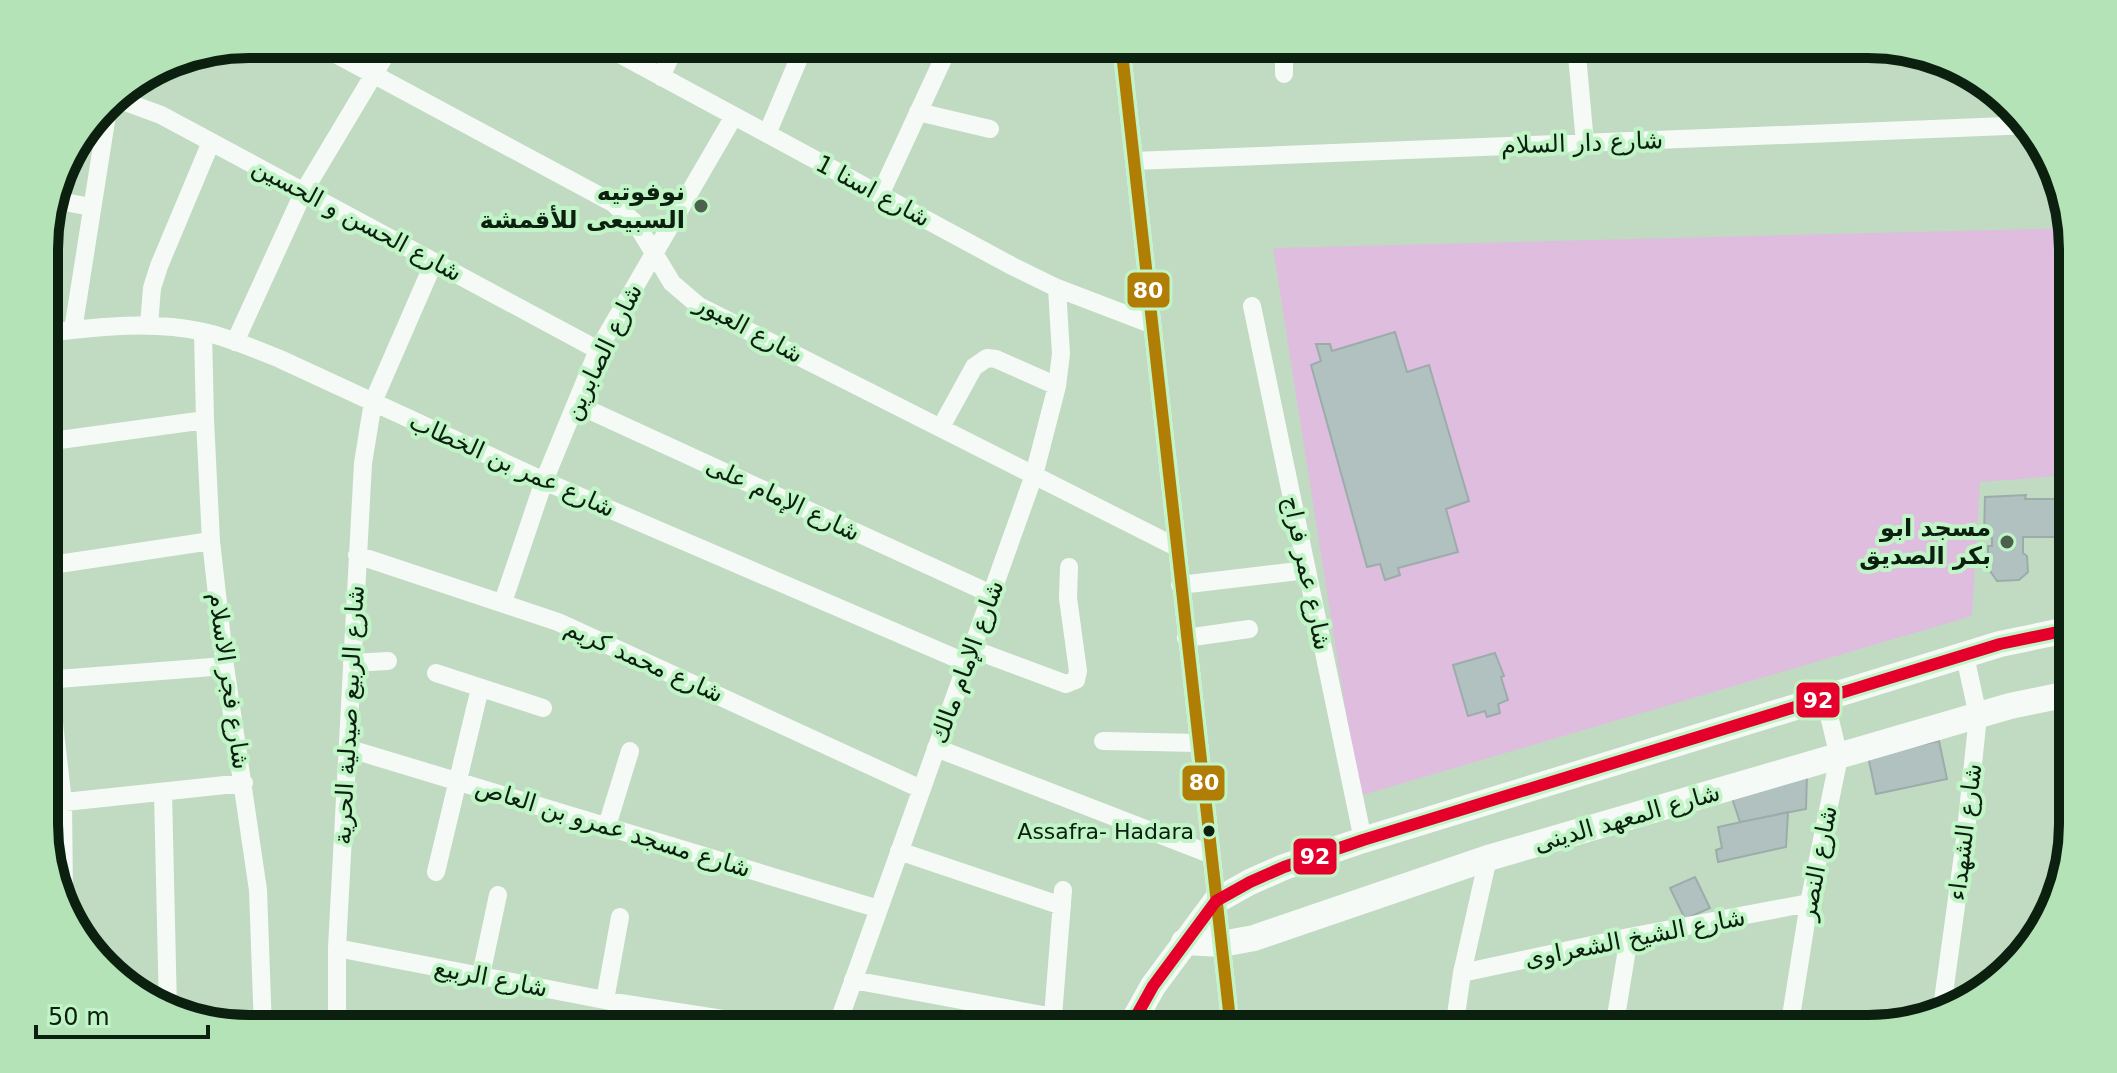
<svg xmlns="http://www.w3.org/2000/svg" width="2117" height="1073" font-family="'DejaVu Sans',Cairo,sans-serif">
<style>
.green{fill:#dfbdde}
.building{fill:#b1c1c0;stroke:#9cacaa;stroke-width:2}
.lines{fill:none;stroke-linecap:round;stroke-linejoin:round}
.street{stroke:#f6faf6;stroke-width:18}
.secondary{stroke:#f6faf6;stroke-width:26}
.bus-1-casing{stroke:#c1f4c6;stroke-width:18}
.bus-2-casing{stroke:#c1f4c6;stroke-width:18}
.bus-1{stroke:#b07e05;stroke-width:12}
.bus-2{stroke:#e4002b;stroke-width:12}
.poi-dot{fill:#4b614e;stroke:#c1f4c6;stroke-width:3}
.bus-dot{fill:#0c2010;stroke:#c1f4c6;stroke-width:3}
.labels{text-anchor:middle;stroke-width:8;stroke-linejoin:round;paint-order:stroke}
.bus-label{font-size:22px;fill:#0c2010;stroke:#c1f4c6;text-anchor:end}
.street-label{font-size:24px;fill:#0c2010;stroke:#c1f4c6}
.poi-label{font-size:24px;font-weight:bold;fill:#0c2010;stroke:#c1f4c6;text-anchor:end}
.rim{fill:none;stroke:#0c2010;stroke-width:10}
.line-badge{stroke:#c1f4c6;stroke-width:3}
.badge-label{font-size:22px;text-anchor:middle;font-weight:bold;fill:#fff}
</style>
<rect width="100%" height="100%" fill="#c0dbc2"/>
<path class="green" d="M 2071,228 L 2072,475 L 1980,482 L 1972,616 L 1359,796 L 1273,248 Z"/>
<path class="building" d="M 1395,332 L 1407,372 L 1429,365 L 1469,501 L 1446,509 L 1458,552 L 1398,568 L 1400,575 L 1385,580 L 1380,564 L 1367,567 L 1311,365 L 1321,361 L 1316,344 L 1330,344 L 1332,351 Z
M 2026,495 L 2025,499 L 2072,499 L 2072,537 L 2023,537 L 2023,553 L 2027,556 L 2028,572 L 2019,580 L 1997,581 L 1988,568 L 1988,546 L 1992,546 L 1992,538 L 1984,537 L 1985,497 Z
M 1495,653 L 1504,676 L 1501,677 L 1508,700 L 1498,704 L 1500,713 L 1487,717 L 1485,711 L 1468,716 L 1453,665 Z
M 1939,741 L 1947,779 L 1876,794 L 1868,756 Z
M 1807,774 L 1806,809 L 1740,822 L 1732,798 Z
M 1788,812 L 1786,847 L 1718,862 L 1716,850 L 1722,848 L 1718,827 Z
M 1695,877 L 1710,908 L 1685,919 L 1670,888 Z"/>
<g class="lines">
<path class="street" d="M 317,44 L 613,203 L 637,225 L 672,283 L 699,306 L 1176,547
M 601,44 L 1012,266 L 1057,288 L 1151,324
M 1121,44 L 1231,1029
M 1284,44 L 1284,74
M 1576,44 L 1585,143
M 661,77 L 676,44
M 112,97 L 161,115 L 598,350
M 918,112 L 990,129
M 767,134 L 805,44
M 1134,161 L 2031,125
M 880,195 L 950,44
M 54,200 L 91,207
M 2066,210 L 2066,213
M 1252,306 L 1363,840
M 149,325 L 152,288 L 159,266 L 211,142
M 73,330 L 109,102
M 203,332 L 205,420 L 211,541 L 225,666 L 258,890 L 263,1029
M 45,333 C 97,327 152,320 204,332 C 230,338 255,349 280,359 L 544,481 L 967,663
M 235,342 L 304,191 L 392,44
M 576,404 L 991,594
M 941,427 L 974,367 L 987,358 L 996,359 L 1057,386
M 45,442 L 205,420
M 357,555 L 558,622 L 921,789
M 45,566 L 211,541
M 1180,585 L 1307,570
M 503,602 L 544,481 L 598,350 L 734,116
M 1186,638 L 1249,629
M 45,643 L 63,803 L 64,894
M 972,649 L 1066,684 L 1076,680 L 1078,671 L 1068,598 L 1069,567
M 352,663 L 388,661
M 436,673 L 543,708
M 45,680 L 225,666
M 1103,741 L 1198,743
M 347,748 L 879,909
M 936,748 L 1210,854
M 163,792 L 168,1010
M 46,804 L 244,783
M 607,826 L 630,751
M 899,851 L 1062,906
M 436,872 L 480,688
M 337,948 L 620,1003 L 788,1029
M 1462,973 L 1629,937 L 1809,903
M 481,975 L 498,895
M 853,980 L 1118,1029
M 605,1000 L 620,917
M 1942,1008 L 1965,840 L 1978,716 L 1965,656
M 1053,1016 L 1063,890
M 337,1029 L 337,948 L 363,463 L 373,402 L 434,262
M 619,1029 L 620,1003
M 836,1029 L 1034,475 L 1057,386 L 1061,354 L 1057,288
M 1454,1029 L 1462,973 L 1488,858
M 1614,1029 L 1629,937
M 1789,1029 L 1809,903 L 1839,757 L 1825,699"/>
<path class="secondary" d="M 1184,942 L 1222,944 L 1254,938 L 1488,858 L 2010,706 L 2073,693
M 1129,1029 L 1153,986 L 1216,901 L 1250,882 L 1284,867 L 1363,840 L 2000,644 L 2072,629"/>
<g class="bus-1-casing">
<path id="bus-1" d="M 1121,44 L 1231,1029"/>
</g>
<g class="bus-2-casing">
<path id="bus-2" d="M 1129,1029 L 1153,986 L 1216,901 L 1250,882 L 1284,867 L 1363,840 L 2000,644 L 2072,629"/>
</g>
<use href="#bus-1" class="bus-1"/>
<use href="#bus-2" class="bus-2"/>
</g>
<g class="poi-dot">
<circle cx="701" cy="206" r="8"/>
<circle cx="2007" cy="542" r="8"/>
</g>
<circle class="bus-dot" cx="1209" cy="831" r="7"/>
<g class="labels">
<g class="bus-label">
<text x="1194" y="839">Assafra- Hadara</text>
</g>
<g class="street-label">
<text transform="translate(1582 143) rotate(-2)" y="8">شارع دار السلام</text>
<text transform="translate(873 191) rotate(28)" y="8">شارع اسنا 1</text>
<text transform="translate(357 220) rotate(28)" y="8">شارع الحسن و الحسين</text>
<text transform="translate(749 329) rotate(28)" y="8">شارع العبور</text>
<text transform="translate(603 352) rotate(-64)" y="8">شارع الصابرين</text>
<text transform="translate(512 465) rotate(24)" y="8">شارع عمر بن الخطاب</text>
<text transform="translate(783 499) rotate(25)" y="8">شارع الإمام على</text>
<text transform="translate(1307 573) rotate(78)" y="8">شارع عمر فراج</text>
<text transform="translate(644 661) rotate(24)" y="8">شارع محمد كريم</text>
<text transform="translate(967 662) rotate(-70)" y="8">شارع الإمام مالك</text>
<text transform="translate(229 681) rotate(82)" y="8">شارع فجر الاسلام</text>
<text transform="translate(349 715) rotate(-87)" y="8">شارع الربيع صيدلية الحرية</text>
<text transform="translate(1627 818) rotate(-16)" y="8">شارع المعهد الدينى</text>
<text transform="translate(613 828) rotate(17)" y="8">شارع مسجد عمرو بن العاص</text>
<text transform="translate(1965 832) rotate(-83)" y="8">شارع الشهداء</text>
<text transform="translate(1818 863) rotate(-79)" y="8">شارع النصر</text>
<text transform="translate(1635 938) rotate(-11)" y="8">شارع الشيخ الشعراوى</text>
<text transform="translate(491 978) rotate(11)" y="8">شارع الربيع</text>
</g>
<g class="poi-label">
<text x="685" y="200">نوفوتيه<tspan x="685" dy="28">السبيعى للأقمشة</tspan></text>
<text x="1991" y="536">مسجد ابو<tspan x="1991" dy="28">بكر الصديق</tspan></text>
</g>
</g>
<path d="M0 0H2117V1073H0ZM249 58H1868A191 191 0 0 1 2059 249V824A191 191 0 0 1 1868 1015H249A191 191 0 0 1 58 824V249A191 191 0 0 1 249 58Z" fill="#b3e3b7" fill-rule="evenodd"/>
<path class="rim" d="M249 58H1868A191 191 0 0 1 2059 249V824A191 191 0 0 1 1868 1015H249A191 191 0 0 1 58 824V249A191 191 0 0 1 249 58Z"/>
<g class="line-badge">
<rect x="1126" y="271" width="45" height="38" rx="8" fill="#b07e05"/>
<rect x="1795" y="681" width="46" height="38" rx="8" fill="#e4002b"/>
<rect x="1181" y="764" width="45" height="38" rx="8" fill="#b07e05"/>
<rect x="1292" y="837" width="46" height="39" rx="8" fill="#e4002b"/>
</g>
<g class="badge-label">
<text x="1148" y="298">80</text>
<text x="1818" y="708">92</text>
<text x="1204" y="790">80</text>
<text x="1315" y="864">92</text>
</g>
<path d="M36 1025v12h172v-12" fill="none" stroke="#0c2010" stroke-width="4"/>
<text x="48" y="1025" font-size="24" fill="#0c2010" stroke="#c1f4c6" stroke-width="6" paint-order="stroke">50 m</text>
</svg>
